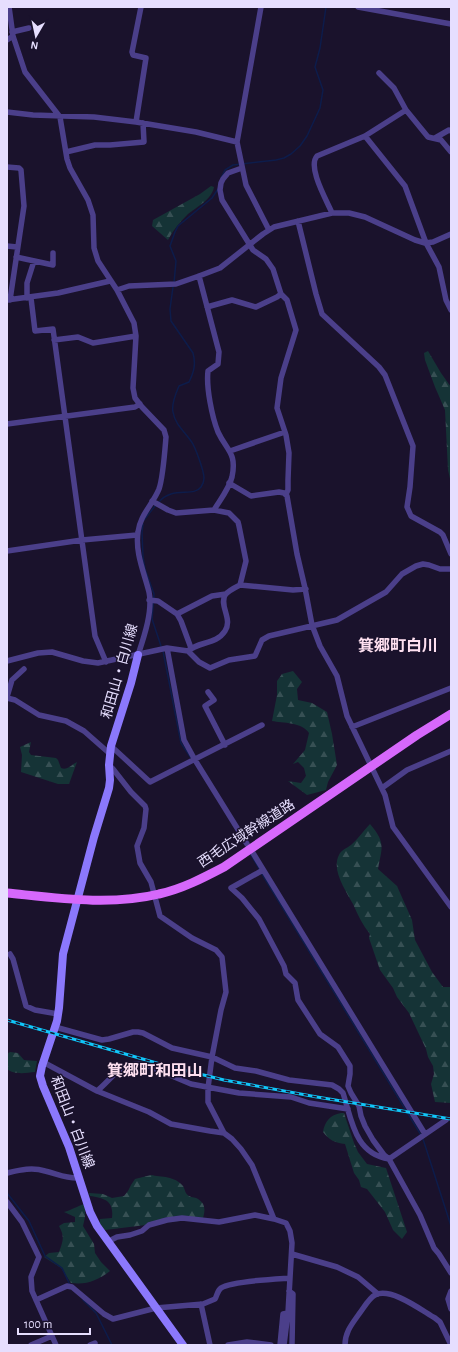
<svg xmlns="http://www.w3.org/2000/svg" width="458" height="1352" font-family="'Alegreya Sans','Noto Sans JP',sans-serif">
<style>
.forest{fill:url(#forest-firs)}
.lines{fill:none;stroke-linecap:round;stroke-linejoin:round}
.stream{stroke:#0d1c4b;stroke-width:1.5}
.street{stroke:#4b3f8a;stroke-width:5.5}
.secondary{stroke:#8b78fc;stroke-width:8}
.primary{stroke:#d668fb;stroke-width:9}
.rail-casing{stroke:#10c6f9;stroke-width:3}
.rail{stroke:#1a122c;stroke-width:1.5;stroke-dasharray:4.5;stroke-linecap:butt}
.labels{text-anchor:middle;stroke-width:3;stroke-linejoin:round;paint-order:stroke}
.street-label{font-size:14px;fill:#e6defe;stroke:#1a122c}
.quarter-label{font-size:16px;font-weight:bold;fill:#fee0f0;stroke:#1a122c}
</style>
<defs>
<pattern id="forest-firs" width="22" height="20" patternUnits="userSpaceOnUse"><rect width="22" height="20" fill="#153336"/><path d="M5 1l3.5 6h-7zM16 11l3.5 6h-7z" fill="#375054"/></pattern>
</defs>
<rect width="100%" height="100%" fill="#1a122c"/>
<path class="forest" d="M 211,186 L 214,187 C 212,199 197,207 188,214 C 180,222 173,230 168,240 L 152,226 L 153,220 L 200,194 Z
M 428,351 L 441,373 L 451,387 L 451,483 L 448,470 L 445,410 L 435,387 L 425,360 L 424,353 Z
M 293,671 L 302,682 L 297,689 L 298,700 L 312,703 L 327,712 L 332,734 L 337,765 L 328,782 L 326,790 L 307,795 L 288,781 L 301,783 L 306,776 L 304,768 L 298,762 L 293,764 L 305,750 L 309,733 C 302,722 283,723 272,721 L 277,695 L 277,681 L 282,674 Z
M 31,742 L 29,752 L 31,755 L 56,758 L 58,760 L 61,768 C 67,771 71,765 77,762 L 69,784 L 58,784 L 21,772 L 22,755 L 20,747 Z
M 370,824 C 386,843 382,847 378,869 L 397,886 L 412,920 L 415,940 L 432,972 L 443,987 L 451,987 L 451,1103 L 435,1102 L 431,1084 L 434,1074 L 433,1066 L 428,1057 L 426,1049 L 409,1013 L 397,997 L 393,988 L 380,970 L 369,938 L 370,934 C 362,924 358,915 353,904 C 346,891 331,870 339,855 C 341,850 347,848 351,845 C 358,839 363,831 370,824 Z
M 10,1052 L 18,1053 L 24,1060 L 37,1061 L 35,1072 C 26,1073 14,1075 7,1069 L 7,1054 Z
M 341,1113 L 344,1113 L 354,1143 L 358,1152 L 367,1164 L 386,1168 L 407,1232 L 402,1239 L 393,1230 L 385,1212 L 367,1189 L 361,1187 L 359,1180 L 354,1173 L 345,1144 C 335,1143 329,1140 323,1132 C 325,1121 330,1115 341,1113 Z
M 151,1175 C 161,1177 175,1176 183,1186 C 185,1189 185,1194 189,1196 C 192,1198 196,1197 198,1199 C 206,1204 205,1211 203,1218 L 105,1230 L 100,1224 L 100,1219 L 112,1218 C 114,1201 105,1198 90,1196 L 89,1193 L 103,1194 L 112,1198 L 124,1196 L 128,1191 L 131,1185 L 135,1179 Z
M 85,1204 L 85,1217 L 83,1226 L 94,1244 L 95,1253 L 101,1262 L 110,1271 C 97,1281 86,1285 71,1283 L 61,1268 L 44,1257 L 49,1253 L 59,1252 C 63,1241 65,1237 59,1226 L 64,1223 L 75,1222 L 75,1217 L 64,1212 C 72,1210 77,1206 85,1204 Z"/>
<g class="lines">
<path class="stream" d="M 221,178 L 225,170 L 233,165 L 276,160 L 284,158 L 291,154 L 300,146 L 307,136 L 320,108 L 323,90 L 315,67 L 320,48 L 326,7
M 174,283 L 176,261 L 170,246 L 175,232 L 178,226 L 212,198 L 218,189
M 158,503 C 172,485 193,498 201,487 C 203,484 204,481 204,478 C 204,471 195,446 191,441 C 184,431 175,424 173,412 C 171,404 176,393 179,386 L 189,382 C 194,372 196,364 193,353 L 171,321 L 170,309 L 173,287
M 144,520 L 155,506
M 143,524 L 142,532 L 143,557 L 145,569 L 154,594 L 152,619 L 161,646
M 163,651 L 181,743 L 191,758
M 251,855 L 260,870
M 262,874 L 421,1135
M 423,1139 L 451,1226
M 7,1193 L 29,1221 L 45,1256 L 62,1268 L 70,1285
M 83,1300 L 96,1313 L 112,1345"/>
<path class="street" d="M 9,7 L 13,36 L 25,72 L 60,117 L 67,159 L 70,168 L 88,200 L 93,215 L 94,248 L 98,261 L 117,290 L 134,323 L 136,336 L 133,388 L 135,398 L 142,407 L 164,430 L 166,437 C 165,449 163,478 159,489 C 153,504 140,515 138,532 C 135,553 144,572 149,592 C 153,611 144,637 138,655
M 261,7 L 237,142 L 246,185 L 269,230
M 358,7 L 451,24
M 12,32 L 29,28
M 7,40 L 13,36
M 379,73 L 394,88 L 406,110 L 428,137 L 441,140 L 451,152
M 7,112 L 33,115 L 94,117 L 136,122 L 196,132 L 237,142
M 136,122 L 146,58 L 133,55 L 132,52 L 141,7
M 365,136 L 405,186 L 426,243 L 439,267 L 446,300 L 451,310
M 435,138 L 449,130 L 451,131
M 66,152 L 95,145 L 110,145 L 144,142 L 143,123
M 7,167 L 19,168 L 21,170 L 24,206 L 10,300
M 242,168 L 228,173 L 223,179 L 221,183 L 220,190 L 222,200 L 253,250 L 266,259 L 273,269 L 281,294 L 287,300 L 296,330 L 281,378 L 277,408 L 286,435 L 289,453 L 288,480 L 288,490 L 286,494
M 332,213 C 327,201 307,167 317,156 L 365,136 L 406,110
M 298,221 L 316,294 L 322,314 L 379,367 L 385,375 L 413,446 L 410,487 L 407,507 L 411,516 L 440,532 L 443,535 L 451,554
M 7,246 L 17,247
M 16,257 L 53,265 L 53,253
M 199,276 L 219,352 L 218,364 L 208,371 C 206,387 212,417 218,432 C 227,451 237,453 232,477 C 229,489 220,500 214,510
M 117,290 L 129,286 L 176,284 L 199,276 L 220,268 L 263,234 L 274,227 L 332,213 L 349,213 L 365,217 L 415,240 L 425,243 L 433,242 L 451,234
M 27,298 L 27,283 L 34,261
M 31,298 L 35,331 L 53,329 L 95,636 L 106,662
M 7,300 L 58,293 L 110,281
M 207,307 L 232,300 L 256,307 L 277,297 L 281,294
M 54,340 L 78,337 L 93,343 L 136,336
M 7,424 L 135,407 L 140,404
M 230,451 L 285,432
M 229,483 L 251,496 L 279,492 L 284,493 L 287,496 L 297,554 L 305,588 L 312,625 L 320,646 L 337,676 L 347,716 L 385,795 L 393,827 L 451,907
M 152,501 L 168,510 L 176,513 L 214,510 L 229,513 L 238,522 L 239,526 L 246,561 L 240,585 C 236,587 228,591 225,595 C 219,606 233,619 225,631 C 216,645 199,641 188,651
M 7,551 L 82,540 L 137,535
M 240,585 L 293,590 L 306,589
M 149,600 L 158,601 L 177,614 L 212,596 L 226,594
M 177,614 L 181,621 L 191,648
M 167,648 L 184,740 L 195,760 L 247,844
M 7,661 L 38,653 L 52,652 L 83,661 L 98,663 L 167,648 L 188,651 L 199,662 L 210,668 L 229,660 L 255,656 L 262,640 L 269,636 L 337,620 L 386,592 L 402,574 L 416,566 L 423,564 L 429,565 L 440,569 L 451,569
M 208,692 L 214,700 L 205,706 L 225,745
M 7,697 L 12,680 L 24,669
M 7,698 L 15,700 L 39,715 L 66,721 L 84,731 L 109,753
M 352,727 L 451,688
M 111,746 L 150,782 L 262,725
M 109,765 L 113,769 L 131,792 L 145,806 L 146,809 L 144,828 L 137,846 L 140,863 L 151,882 L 160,916 L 192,938 L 216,950 L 222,957 L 226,992 L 221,1010 L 212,1057 L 208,1088 L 208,1102 L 224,1133 L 232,1139 L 241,1149 L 252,1165 L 274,1219
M 382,788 L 407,770 L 451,751
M 253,853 L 425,1134
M 263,870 L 231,888 L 242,898 L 259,919 L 284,966 L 286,974 L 295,983 L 298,1000 L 320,1034 L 338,1047 L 350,1066 L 350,1074 L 348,1086 L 351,1093 L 359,1106 L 361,1116 L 365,1126 L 373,1140 L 384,1155 L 389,1159 L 420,1215 L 434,1248 L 439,1254 L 451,1273
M 10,954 L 13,959 L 26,1006 L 35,1010 L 58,1014
M 55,1027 L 102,1040 L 109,1039 L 133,1032 L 138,1032 L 143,1033 L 172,1048 L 212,1057 L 235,1068 L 256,1071 L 289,1080 L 332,1085 L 339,1089 L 343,1093 C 352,1121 355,1154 389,1159 L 446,1120
M 43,1062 L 97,1091 L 149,1112 L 171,1124 L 210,1131 L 224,1133
M 97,1091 C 114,1077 121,1060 146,1065 L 191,1084 L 239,1093 L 291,1097 L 309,1103 L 348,1109
M 7,1173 C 20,1170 32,1167 45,1171 C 58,1174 66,1179 80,1178
M 7,1202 L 22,1222 L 39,1257 L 31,1277 L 32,1291 L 56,1345
M 109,1241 L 117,1237 L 130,1235 L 142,1231 L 149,1225 L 167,1220 L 182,1218 L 219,1222 L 255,1215 L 274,1219 L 286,1223 L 290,1231 L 292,1243 L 288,1313 L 284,1345
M 292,1254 L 337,1267 L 358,1277 L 378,1294
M 289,1291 L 293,1294 L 292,1345
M 451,1291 L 448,1299 L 451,1309
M 36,1300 L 67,1286 L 72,1287 L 104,1314 L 113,1319 L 156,1308 L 203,1304 L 215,1299 C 217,1296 217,1291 221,1288 C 231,1281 276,1279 290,1278
M 201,1304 L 210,1345
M 31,1345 L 52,1336
M 90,1345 L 95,1343
M 228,1345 L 247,1342 L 271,1345
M 280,1345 L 283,1314 L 288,1313
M 345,1345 C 345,1332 352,1324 359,1314 C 363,1309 369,1298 375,1295 C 391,1287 421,1310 435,1318 L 440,1322 L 451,1345"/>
<path class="secondary" d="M 138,655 L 131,683 L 111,746 L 109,765 L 110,780 L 109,788 L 94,837 L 63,954 L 59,1008 L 57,1021 L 42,1066 L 40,1076 L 43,1086 L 69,1147 L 90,1212 L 97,1226 L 183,1345"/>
<path class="primary" d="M 7,893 C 57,898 110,906 159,894 C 182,889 203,878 224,867 L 417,735 L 451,714"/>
<g class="rail-casing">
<path id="rail" d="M 7,1020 L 167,1066 L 224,1080 L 317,1097 L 451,1119"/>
</g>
<use href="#rail" class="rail"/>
</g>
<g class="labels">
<g class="street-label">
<text transform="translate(119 671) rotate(-74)" y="5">和田山・白川線</text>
<text transform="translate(246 833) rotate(-33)" y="5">西毛広域幹線道路</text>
<text transform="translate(73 1122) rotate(69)" y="5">和田山・白川線</text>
</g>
<g class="quarter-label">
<text x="398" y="651">箕郷町白川</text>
<text x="155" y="1076">箕郷町和田山</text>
</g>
</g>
<rect width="458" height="1352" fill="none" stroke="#e6defe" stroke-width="16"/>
<g transform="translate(36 36) rotate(189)" stroke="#1a122c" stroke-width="3" paint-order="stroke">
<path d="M0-3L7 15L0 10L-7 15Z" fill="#e6defe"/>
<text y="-6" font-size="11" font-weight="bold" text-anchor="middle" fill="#e6defe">N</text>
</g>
<path d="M18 1328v6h72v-6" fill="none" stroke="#e6defe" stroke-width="2"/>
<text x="24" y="1328" font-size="12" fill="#e6defe" stroke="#1a122c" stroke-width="3" paint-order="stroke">100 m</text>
</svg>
